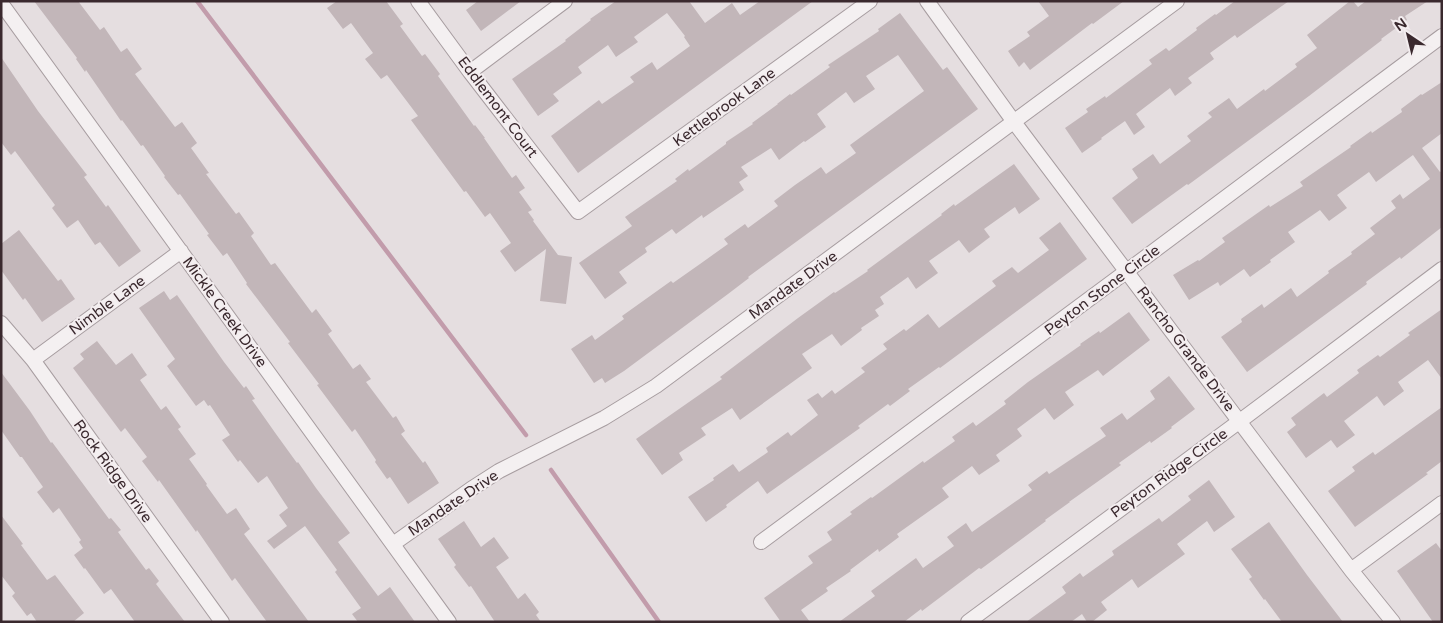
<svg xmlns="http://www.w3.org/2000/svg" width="1443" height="623" font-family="'Varela Round',sans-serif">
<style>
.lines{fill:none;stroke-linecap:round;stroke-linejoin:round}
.stream{stroke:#c29cab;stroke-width:4.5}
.building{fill:#c2b6b9}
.minor-casing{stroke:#a79da0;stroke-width:16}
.minor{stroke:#f4f0f1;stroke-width:14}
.labels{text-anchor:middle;stroke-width:4;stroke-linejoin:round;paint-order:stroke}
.street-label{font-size:15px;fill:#3a292e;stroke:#f3edef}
</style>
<rect width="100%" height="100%" fill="#e5dee0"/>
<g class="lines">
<path class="stream" d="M 197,1 L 526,435
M 551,470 L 659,622"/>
</g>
<path class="building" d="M 34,1 L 78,1 L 100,30 L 104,27 L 121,52 L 127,48 L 142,69 L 135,74 L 175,127 L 182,122 L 197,143 L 191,148 L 209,173 L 206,174 L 236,214 L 239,212 L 254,233 L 251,236 L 271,265 L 275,263 L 312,313 L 316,309 L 332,331 L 328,334 L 353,369 L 360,364 L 371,379 L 366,382 L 393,418 L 396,416 L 405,431 L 401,434 L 423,463 L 425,461 L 439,483 L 408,504 L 390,477 L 387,479 L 375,462 L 376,460 L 355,429 L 352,432 L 317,385 L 319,384 L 288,343 L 290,342 L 246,284 L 247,283 L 227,253 L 223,256 L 207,235 L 209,234 L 180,194 L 178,195 L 164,177 L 165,176 L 143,145 L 141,146 L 122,120 L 121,121 L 86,70 L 85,72 L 76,59 L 77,58 Z
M 337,1 L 386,1 L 403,24 L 400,26 L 422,56 L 425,54 L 440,74 L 438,76 L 474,126 L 475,125 L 485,138 L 484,138 L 512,178 L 516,175 L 525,188 L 519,192 L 532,210 L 528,212 L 534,220 L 533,221 L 558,255 L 572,257 L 566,304 L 540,301 L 546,249 L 515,272 L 500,251 L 511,243 L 490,213 L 485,217 L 466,191 L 464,192 L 411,120 L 418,116 L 387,75 L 381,79 L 365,59 L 373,53 L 351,23 L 343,29 L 327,8 Z
M 478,1 L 521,1 L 481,31 L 466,10 Z
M 616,1 L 689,1 L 705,23 L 732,3 L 740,15 L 760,1 L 813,1 L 578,173 L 551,136 L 599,100 L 602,104 L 634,82 L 630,77 L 652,62 L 657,70 L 690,46 L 684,37 L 685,36 L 667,13 L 634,37 L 638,42 L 616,57 L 608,45 L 578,67 L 582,73 L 553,94 L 559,101 L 538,116 L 512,79 L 566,41 L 565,40 L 591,20 L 590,19 Z
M 1038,1 L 1124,1 L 1093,24 L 1092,23 L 1030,70 L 1024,62 L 1019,67 L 1008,51 L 1030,36 L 1027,32 L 1049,16 Z
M 1235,1 L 1289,1 L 1237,38 L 1235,35 L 1210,53 L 1214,59 L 1188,78 L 1192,83 L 1175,96 L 1170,88 L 1136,114 L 1145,127 L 1134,135 L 1125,121 L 1101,138 L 1102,139 L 1082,153 L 1065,128 L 1088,112 L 1086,109 L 1105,96 L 1106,98 L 1152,64 L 1149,60 L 1166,48 L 1169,51 L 1197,30 L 1196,28 L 1215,14 L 1216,15 Z
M 1350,1 L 1353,1 L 1358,7 L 1366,1 L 1428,1 L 1405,16 L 1407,20 L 1381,39 L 1382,40 L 1309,96 L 1188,185 L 1187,184 L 1158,205 L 1132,224 L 1112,198 L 1138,178 L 1132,169 L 1153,154 L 1160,164 L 1191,141 L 1187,136 L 1212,117 L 1208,113 L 1229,98 L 1237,109 L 1264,89 L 1265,91 L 1297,67 L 1295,64 L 1317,48 L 1307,35 Z
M 900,13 L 943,70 L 947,67 L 978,109 L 748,277 L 749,278 L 728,294 L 624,371 L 605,383 L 602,378 L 594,383 L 571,349 L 592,335 L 595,340 L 624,319 L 622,316 L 671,281 L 673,283 L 700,264 L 728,244 L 724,239 L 745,224 L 748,228 L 778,206 L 774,201 L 795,185 L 821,167 L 826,174 L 856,153 L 850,145 L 924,91 L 898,55 L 866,76 L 875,89 L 854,103 L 846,92 L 817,114 L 826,127 L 805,142 L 804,141 L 779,160 L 771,148 L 741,167 L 748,176 L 739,182 L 744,190 L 703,218 L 702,215 L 676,234 L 672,229 L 645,248 L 647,252 L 619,272 L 627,283 L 605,299 L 579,263 L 632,226 L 625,217 L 677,181 L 675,179 L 688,169 L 689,171 L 726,144 L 726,142 L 753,124 L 752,123 L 778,104 L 777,104 L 790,94 L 791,95 L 830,67 L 828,65 L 879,31 L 878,29 Z
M 1,57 L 38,111 L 87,175 L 84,177 L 106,207 L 108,205 L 141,251 L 119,267 L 100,242 L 95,245 L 78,220 L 67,228 L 52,208 L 55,205 L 15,151 L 11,155 L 1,142 Z
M 1442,82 L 1442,133 L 1422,148 L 1440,172 L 1442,171 L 1442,227 L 1401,259 L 1400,257 L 1366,282 L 1367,284 L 1247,372 L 1221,337 L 1242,322 L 1241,319 L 1262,304 L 1264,308 L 1291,288 L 1297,297 L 1329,273 L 1328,271 L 1352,254 L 1351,252 L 1375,234 L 1370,228 L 1396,208 L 1391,201 L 1400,194 L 1403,199 L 1430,179 L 1413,155 L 1376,182 L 1369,172 L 1337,195 L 1347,208 L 1329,221 L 1320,210 L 1288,232 L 1295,242 L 1270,260 L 1271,262 L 1250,277 L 1244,269 L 1220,286 L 1218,282 L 1189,300 L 1173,275 L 1198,260 L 1199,261 L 1225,242 L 1222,238 L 1269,205 L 1270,207 L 1303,186 L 1300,182 L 1351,147 L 1350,146 L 1371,131 L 1372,133 L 1402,112 L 1401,109 L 1421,94 L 1422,95 Z
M 1014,164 L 1040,199 L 1019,214 L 1015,207 L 984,229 L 990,237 L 969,253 L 959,240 L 929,261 L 938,273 L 916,289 L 908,277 L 880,297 L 884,304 L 875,310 L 879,316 L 861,328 L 862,330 L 841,346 L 832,334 L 802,354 L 812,368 L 740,420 L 732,408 L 701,428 L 706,435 L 679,453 L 683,460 L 662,475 L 636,439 L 722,379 L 720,377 L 798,318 L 834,292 L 835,293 L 868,271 L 867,270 L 942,215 L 941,214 L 954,204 L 955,206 Z
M 1060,222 L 1087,259 L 940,368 L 939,367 L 908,389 L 910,391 L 890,406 L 888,404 L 858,426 L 860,428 L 767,494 L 758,481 L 726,505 L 727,507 L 706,522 L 688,497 L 714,480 L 713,478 L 733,464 L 739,472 L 768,452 L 766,448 L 788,432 L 791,436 L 818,415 L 807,400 L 818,393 L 822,398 L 832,390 L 835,394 L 865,372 L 861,368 L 887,349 L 883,344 L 904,329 L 906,331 L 928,314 L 939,328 L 996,286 L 992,281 L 1012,267 L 1018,273 L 1049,250 L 1039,238 Z
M 19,230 L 58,281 L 61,279 L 75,299 L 42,322 L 25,298 L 23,300 L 1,270 L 1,244 Z
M 164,291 L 170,300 L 177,295 L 224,362 L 244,388 L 246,386 L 255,399 L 252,400 L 276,434 L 297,463 L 298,462 L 316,488 L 350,533 L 338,542 L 378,596 L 390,587 L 415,622 L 358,622 L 352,614 L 361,608 L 335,572 L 337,570 L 305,526 L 274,549 L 267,541 L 287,526 L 279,515 L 288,508 L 267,476 L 258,483 L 240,460 L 238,462 L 222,440 L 230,435 L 210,405 L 208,406 L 204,400 L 196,406 L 167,366 L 175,359 L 139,308 Z
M 1442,309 L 1442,379 L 1428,360 L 1398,382 L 1404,391 L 1384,406 L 1377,396 L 1344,421 L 1355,435 L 1337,448 L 1331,440 L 1306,458 L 1287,432 L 1296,425 L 1291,418 L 1324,393 L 1327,397 L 1359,373 L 1357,370 L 1378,355 L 1380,357 L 1410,335 L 1408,333 Z
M 1129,312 L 1150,340 L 1103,376 L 1098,370 L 1065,392 L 1074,405 L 1054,420 L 1045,408 L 1017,429 L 1022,436 L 996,455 L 1000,461 L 979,475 L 972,466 L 942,488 L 949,497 L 897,534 L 899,537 L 879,552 L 878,549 L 850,570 L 851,571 L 826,588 L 828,591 L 801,610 L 810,622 L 781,622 L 764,598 L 813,563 L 808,556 L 832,540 L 827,532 L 852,514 L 850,512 L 871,497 L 872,498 L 923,461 L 924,463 L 955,441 L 952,437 L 973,422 L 976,426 L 1006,404 L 1004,401 L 1028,382 L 1081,345 L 1080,344 L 1099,331 L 1100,333 Z
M 97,341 L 116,365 L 132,353 L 147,375 L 140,380 L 161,410 L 166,406 L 181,427 L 178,429 L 196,454 L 189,459 L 207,484 L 206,485 L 227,514 L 236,508 L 250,529 L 244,534 L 309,622 L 267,622 L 235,578 L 232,581 L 197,530 L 196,532 L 159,480 L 158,482 L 142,461 L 147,457 L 125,428 L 121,432 L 73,368 L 84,359 L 80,354 Z
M 1,372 L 30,411 L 51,443 L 52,442 L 109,519 L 111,518 L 121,530 L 118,532 L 146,570 L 149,568 L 159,581 L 156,584 L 185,622 L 135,622 L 111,589 L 104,594 L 85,568 L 84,569 L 74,555 L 83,548 L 79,542 L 81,540 L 59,508 L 53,513 L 37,492 L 43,487 L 22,457 L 20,457 L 1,430 Z
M 1169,376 L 1195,409 L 1171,427 L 1172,428 L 1151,443 L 1150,441 L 1119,463 L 1121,465 L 1069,502 L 1070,502 L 1045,520 L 1046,521 L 981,569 L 979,568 L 922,611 L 921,609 L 904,622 L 839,622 L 875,596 L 871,591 L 916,558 L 923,568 L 954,546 L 947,537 L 966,523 L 972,532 L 1032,490 L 1028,485 L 1047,471 L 1049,474 L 1106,436 L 1100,428 L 1122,413 L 1127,420 L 1155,399 L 1150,391 Z
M 1442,407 L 1442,461 L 1426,473 L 1428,474 L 1355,527 L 1328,491 L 1355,471 L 1352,467 L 1373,452 L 1375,455 Z
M 1209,480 L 1235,517 L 1214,532 L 1207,521 L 1177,544 L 1185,554 L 1138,588 L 1132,579 L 1101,602 L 1107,610 L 1092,622 L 1087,622 L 1082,614 L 1071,622 L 1026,622 L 1066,593 L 1062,587 L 1080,573 L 1083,577 L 1114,555 L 1112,551 L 1159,518 L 1162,522 L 1191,500 L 1188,496 Z
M 1,515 L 23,544 L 21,545 L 47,580 L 55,575 L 84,613 L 73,622 L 37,622 L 31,613 L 27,616 L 12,596 L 15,593 L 1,575 Z
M 464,521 L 481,547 L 494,537 L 509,558 L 496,567 L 518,599 L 525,593 L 539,612 L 536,615 L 541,622 L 495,622 L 471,586 L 469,587 L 454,567 L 456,565 L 438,539 Z
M 1269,522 L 1307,575 L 1343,622 L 1282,622 L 1265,599 L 1264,600 L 1249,579 L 1252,577 L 1231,549 Z
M 1436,543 L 1442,551 L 1442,622 L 1433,622 L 1397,571 Z"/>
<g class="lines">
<g class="minor-casing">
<path id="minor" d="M 418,1 L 470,72 L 578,212 L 870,1
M 927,1 L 1014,122 L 1351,570 L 1393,622
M 1,3 L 449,622
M 470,72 L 565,1
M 1,323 L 33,360 L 222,622
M 33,360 L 181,251
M 761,542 L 1127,271 L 1442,36
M 393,544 L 471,489 L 499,471 L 604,418 L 656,386 L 1177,1
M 1351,570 L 1442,503
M 968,622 L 1240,421 L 1442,269"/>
</g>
<use href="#minor" class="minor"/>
</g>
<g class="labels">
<g class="street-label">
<text transform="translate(498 107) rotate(53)" y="5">Eddlemont Court</text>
<text transform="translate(724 107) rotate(-36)" y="5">Kettlebrook Lane</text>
<text transform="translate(793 285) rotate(-36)" y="5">Mandate Drive</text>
<text transform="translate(1102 290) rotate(-37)" y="5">Peyton Stone Circle</text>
<text transform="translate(107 305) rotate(-36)" y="5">Nimble Lane</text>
<text transform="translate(225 312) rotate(54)" y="5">Mickle Creek Drive</text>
<text transform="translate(1186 349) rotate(53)" y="5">Rancho Grande Drive</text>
<text transform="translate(113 471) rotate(54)" y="5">Rock Ridge Drive</text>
<text transform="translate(1169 473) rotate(-36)" y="5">Peyton Ridge Circle</text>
<text transform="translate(453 503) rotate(-34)" y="5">Mandate Drive</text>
</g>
</g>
<rect width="1443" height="623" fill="none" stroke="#3a292e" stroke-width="5"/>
<g transform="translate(1408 35) rotate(325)" stroke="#f3edef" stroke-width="4" paint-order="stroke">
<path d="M0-4L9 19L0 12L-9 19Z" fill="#3a292e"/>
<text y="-8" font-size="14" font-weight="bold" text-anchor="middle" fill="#3a292e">N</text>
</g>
</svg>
